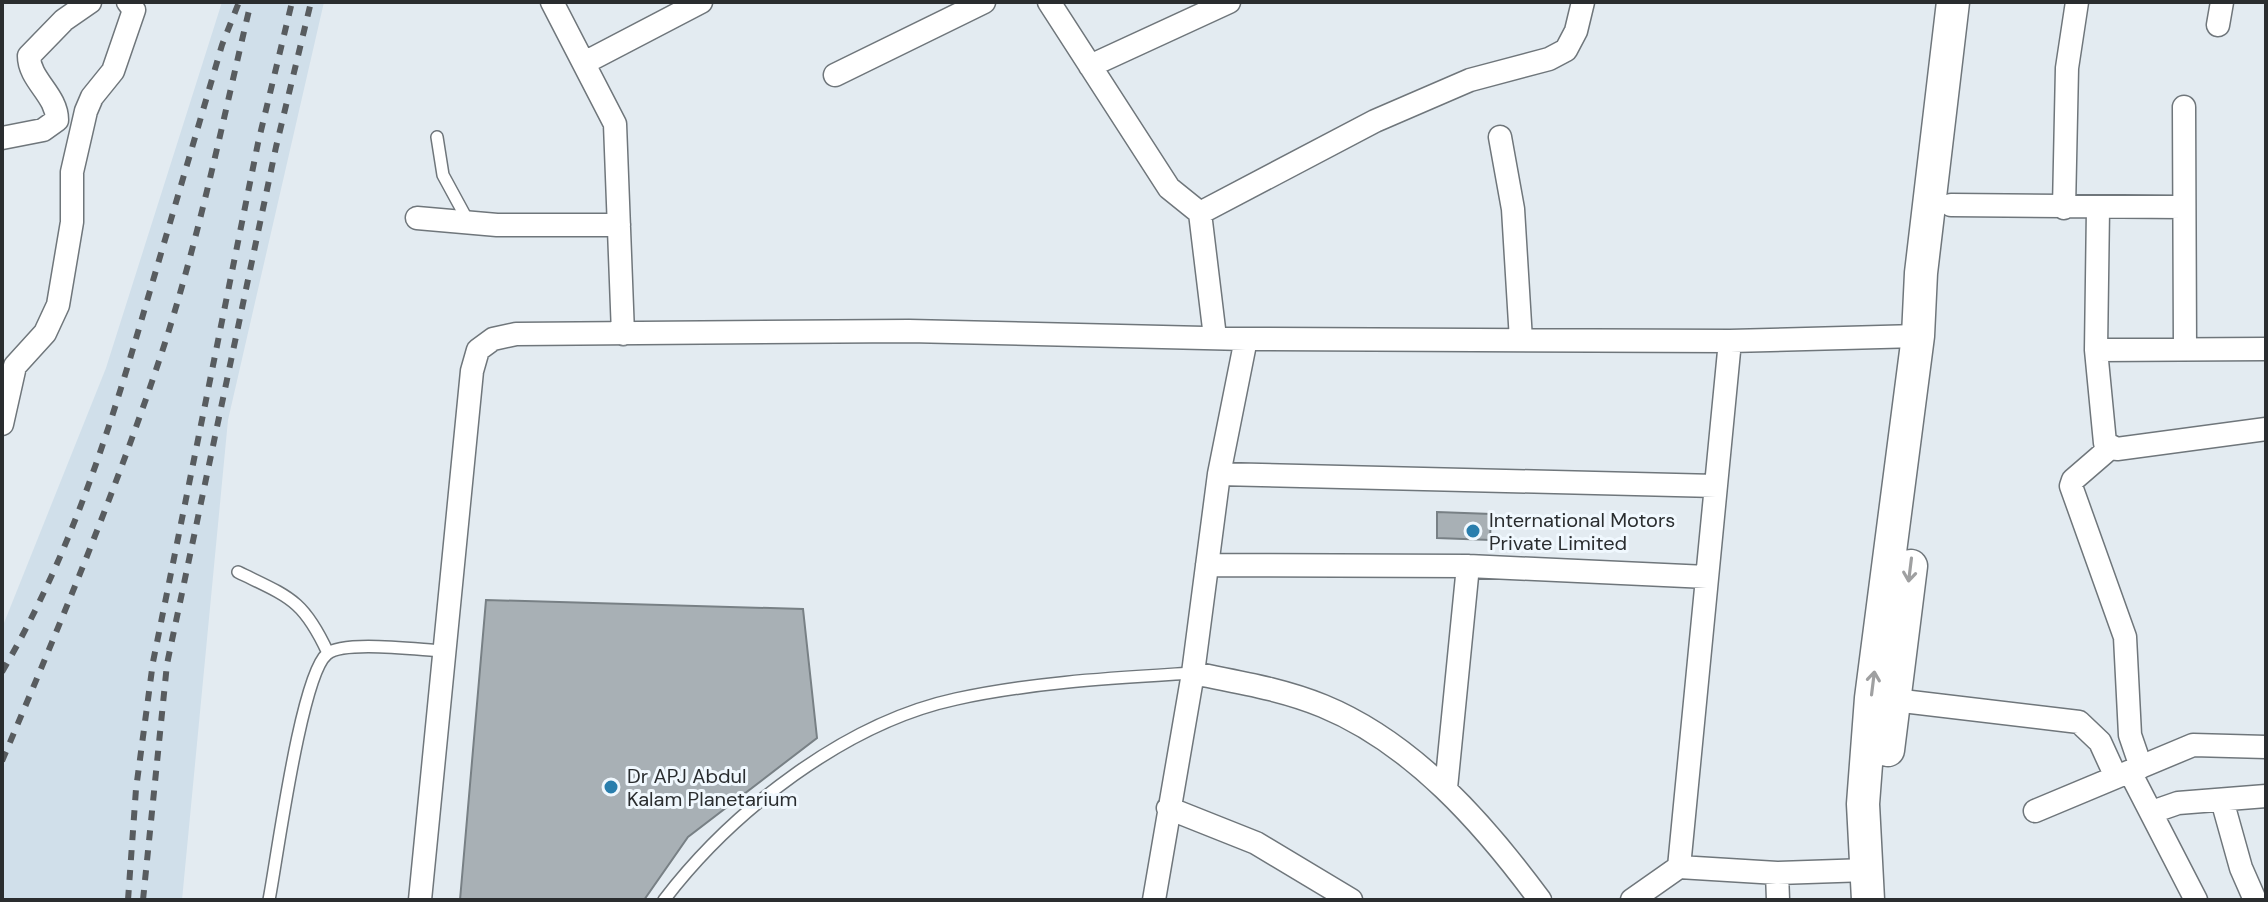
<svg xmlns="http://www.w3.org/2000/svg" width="2268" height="902" font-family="'DM Sans',sans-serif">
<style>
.built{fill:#d0dfea}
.building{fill:#a8b0b5;stroke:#788085;stroke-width:2}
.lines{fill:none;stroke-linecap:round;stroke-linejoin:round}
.lane-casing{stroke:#6f767b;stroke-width:14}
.street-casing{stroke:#6f767b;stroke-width:25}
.secondary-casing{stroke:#6f767b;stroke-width:35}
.lane{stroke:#fff;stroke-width:11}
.street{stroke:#fff;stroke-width:22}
.secondary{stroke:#fff;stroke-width:32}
.rail{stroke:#585c5f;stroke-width:6;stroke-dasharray:10 10;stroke-linecap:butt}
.oneway{stroke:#9fa0a1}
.poi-dot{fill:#297ead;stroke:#f0f8fe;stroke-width:3}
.labels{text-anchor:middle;stroke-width:6;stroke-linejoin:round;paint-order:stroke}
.poi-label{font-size:20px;fill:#2a2d2f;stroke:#f0f8fe;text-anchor:start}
</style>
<rect width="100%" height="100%" fill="#e3ebf1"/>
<path class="built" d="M 222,2 L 324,2 L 228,420 L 182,900 L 2,900 L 2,628 L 106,368 Z"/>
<path class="building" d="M 1437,512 L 1491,514 L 1490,540 L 1437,538 Z
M 486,600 L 803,609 L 817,738 L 688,837 L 644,900 L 460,900 Z"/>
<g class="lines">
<g class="lane-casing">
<path id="lane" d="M 437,137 L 443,175 L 468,221
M 238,572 C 289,597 303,599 328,653
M 269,900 C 277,859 301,675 327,654 C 344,640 419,650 443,651
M 664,900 C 732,811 845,723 956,699 C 1034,682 1114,678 1193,673"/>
</g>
<g class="street-casing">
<path id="street" d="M 552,2 L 615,124 L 623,334
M 1049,2 L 1169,188 L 1200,213
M 2218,25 L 2222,2
M 586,62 L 701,2
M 1090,66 L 1229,2
M 835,75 L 984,2
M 2184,107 L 2185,349
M 1500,137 L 1513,209 L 1521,340
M 2,138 L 43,130 L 57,120 C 57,95 29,80 29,56 L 64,20 L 90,2
M 1951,205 L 2182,207
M 2064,208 L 2067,68 L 2077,2
M 2098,209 L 2096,350 L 2105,443 L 2117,449 L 2266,429
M 417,218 L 497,225 L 619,225
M 1215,337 L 1200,213 L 1375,121 L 1470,80 L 1549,59 L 1566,50 L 1576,31 L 1583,2
M 2096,350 L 2266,349
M 2,424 L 15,366 L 45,333 L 58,305 L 72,222 L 72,172 L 86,111 L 92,97 L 113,71 L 134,10 L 128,2
M 2110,448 L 2073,480 L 2071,486 L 2125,637 L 2130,735 L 2141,767
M 1219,474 L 1716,486
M 1207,565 L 1468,566 L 1707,577
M 1193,673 C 1237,682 1282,689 1323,706 C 1413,743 1484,824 1540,900
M 1894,700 L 2079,722 L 2100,742 L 2116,777
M 2130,772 L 2196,900
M 1446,788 L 1468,566
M 2222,800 L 2241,868 L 2255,900
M 1168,808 L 1256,843 L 1351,900
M 2035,811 L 2193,745 L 2266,747
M 2152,812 L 2178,803 L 2266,796
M 1867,870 L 1777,873 L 1679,867 L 1730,341 L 1918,336
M 1777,873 L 1778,900
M 420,900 L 472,371 L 478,350 L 493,339 L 516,334 L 909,331 L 1246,339
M 1154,900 L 1193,673 L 1219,474 L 1246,339 L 1730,341
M 1632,900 L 1679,867"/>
</g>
<g class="secondary-casing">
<path id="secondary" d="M 1888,750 L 1911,566
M 1868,900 L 1863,804 L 1871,698 L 1918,336 L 1921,273 L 1953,2"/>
</g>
<use href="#lane" class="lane"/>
<use href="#street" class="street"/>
<use href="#secondary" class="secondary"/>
<path class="rail" d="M 2,672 C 71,554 109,432 147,301 C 172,216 197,131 222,45 L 239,2
M 2,761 C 59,627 115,493 161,355 C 199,240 223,119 251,2
M 128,900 L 136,789 L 153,662 L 258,143 L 292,2
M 143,900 L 167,664 L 276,147 L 311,2"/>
</g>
<defs><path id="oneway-shaft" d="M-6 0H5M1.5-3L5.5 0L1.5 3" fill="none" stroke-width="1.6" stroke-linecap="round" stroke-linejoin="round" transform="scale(2)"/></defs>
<g class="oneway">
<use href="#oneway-shaft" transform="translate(1910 570) rotate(97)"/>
<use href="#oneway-shaft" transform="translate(1873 683) rotate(-83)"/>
</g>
<g class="poi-dot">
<circle cx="1473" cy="531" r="8"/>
<circle cx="611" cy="787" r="8"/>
</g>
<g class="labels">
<g class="poi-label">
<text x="1489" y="527">International Motors<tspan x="1489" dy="23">Private Limited</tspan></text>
<text x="627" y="783">Dr APJ Abdul<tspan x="627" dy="23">Kalam Planetarium</tspan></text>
</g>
</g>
<rect width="2268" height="902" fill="none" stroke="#2a2d2f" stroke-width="8"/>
</svg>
